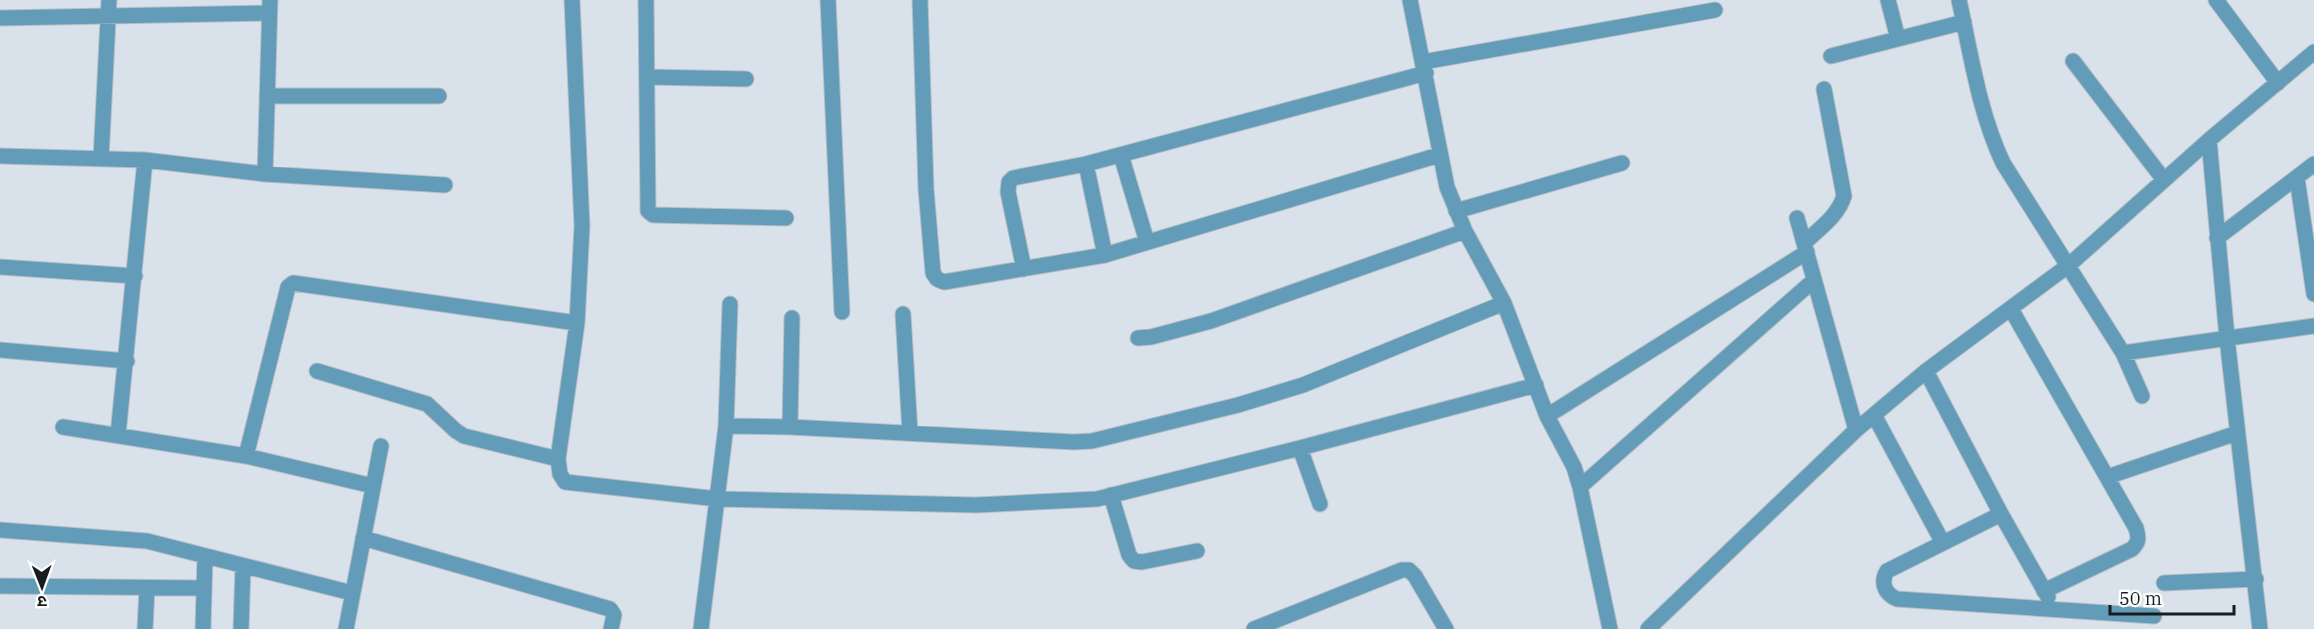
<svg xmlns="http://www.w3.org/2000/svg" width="2314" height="629" font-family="'IBM Plex Serif','Noto Sans Devanagari',serif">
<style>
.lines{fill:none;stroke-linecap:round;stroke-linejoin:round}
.minor-casing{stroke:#b6bec5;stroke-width:17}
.minor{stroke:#639cb9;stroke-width:15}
</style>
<rect width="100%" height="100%" fill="#d9e2ea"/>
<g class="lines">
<g class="minor-casing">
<path id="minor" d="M 572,0 L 582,226 L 577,323 L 558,459 L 560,474 L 565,482 L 718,499 L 976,505 L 1097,499 L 1300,448 L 1536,385
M 646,0 L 648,211 L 653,215 L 786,218
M 828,0 L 842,312
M 920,0 L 926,189 L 933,273 L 937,279 L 944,282 L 1105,255 L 1439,155
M 1410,0 L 1447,187 L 1465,231 L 1504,303 L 1547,416 L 1574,467 L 1580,487 L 1610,629
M 1888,0 L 1898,39
M 1959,0 C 1971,55 1979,112 2003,163 L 2123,353 L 2142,396
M 2216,0 L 2278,83
M 0,18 L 269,13
M 1831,56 L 1964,22
M 2073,61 L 2164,180
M 1423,62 L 1715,10
M 647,77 L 746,79
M 267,96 L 439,96
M 2209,140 L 2227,338 L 2260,629
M 1121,155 L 1147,242
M 0,156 L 145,160 L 265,174 L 270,0
M 101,159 L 109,0
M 1086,164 L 1105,255
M 265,174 L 445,185
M 2297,178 L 2314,294
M 1456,211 L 1622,163
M 1797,218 L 1856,430
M 2217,238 L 2314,164
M 1804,243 C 1819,229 1838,216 1844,196 L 1824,89
M 0,267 L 135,276
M 1024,269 L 1008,192 L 1009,182 L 1013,178 L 1086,164 L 1426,73
M 2011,309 L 2136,528 C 2139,538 2139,542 2132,549 L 2044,591
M 903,314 L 910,433
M 1138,338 L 1151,337 L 1211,321 L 1465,231
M 0,350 L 127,361
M 2123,353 L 2314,326
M 317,371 L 427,404 L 456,431 L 464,436 L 558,459
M 1926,371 L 2001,514 L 2048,597
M 1874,415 L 1943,543
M 1547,416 L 1807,252
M 726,426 L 790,427 L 1074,442 L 1092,441 L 1238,405 L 1303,385 L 1504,303
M 63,427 L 246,456 L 373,486
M 790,427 L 792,318
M 118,435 L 145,160
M 1300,448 L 1320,504
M 246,456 L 288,287 L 293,283 L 577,323
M 2107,477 L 2237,433
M 1580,487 L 1814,280
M 1111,495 L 1129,555 L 1134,561 L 1142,562 L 1197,551
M 2001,514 L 1887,571 C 1880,583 1885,594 1897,599 L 2154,616
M 0,530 L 147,541 L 352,593
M 363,538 L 610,609 L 614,615 L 611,629
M 2164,583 L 2256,579
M 0,586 L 203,588
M 145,629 L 147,588
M 203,629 L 205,556
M 241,629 L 243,566
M 346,629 L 381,446
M 701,629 L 726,426 L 730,304
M 1254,629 L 1402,570 L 1409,570 L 1415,576 L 1446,629
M 1648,629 L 1856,430 L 1926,371 L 2069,265 L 2209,140 L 2314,52"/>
</g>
<use href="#minor" class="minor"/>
</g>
<g transform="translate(42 587) rotate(179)" stroke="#ffffff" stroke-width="4.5" paint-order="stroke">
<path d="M0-4.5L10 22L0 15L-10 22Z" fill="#191c1f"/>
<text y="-9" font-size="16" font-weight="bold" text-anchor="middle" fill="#191c1f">उ</text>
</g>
<path d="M2110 605v9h124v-9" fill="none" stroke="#191c1f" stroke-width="3"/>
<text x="2119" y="605" font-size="18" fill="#191c1f" stroke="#ffffff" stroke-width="4.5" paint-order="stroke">50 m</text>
</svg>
